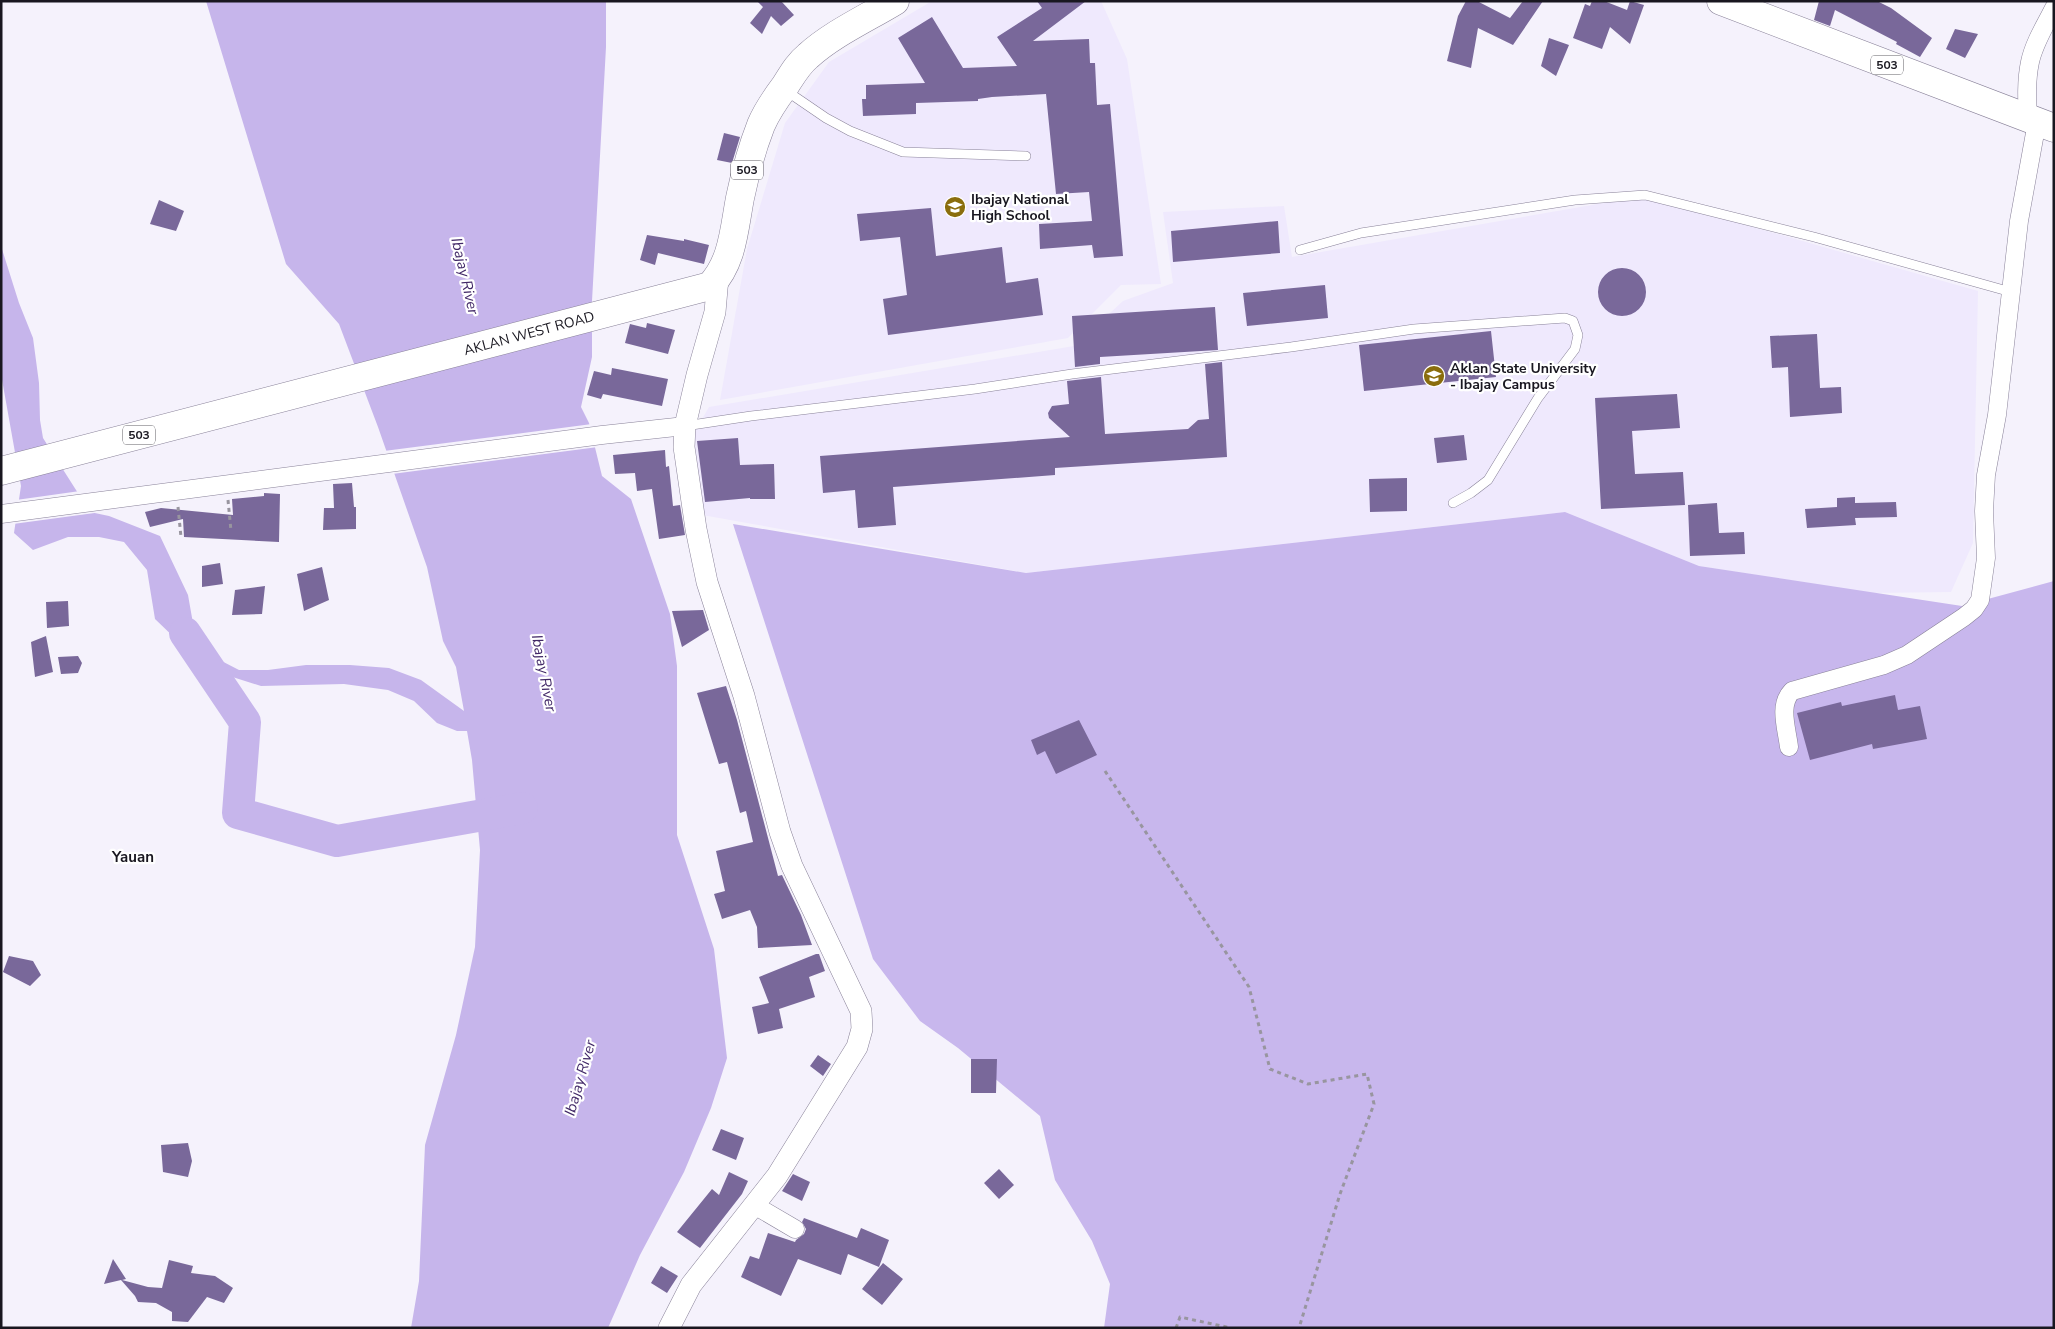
<svg xmlns="http://www.w3.org/2000/svg" width="2055" height="1329" font-family="'Nunito Sans',sans-serif">
<style>
.built{fill:#efe9fd}
.forest{fill:#c8b7ed}
.water{fill:#c6b5eb}
.pier{fill:#f5f2fc}
.lines{fill:none;stroke-linecap:round;stroke-linejoin:round}
.river{stroke:#c6b5eb;stroke-width:32}
.building{fill:#79689a}
.service-casing{stroke:#898299;stroke-width:10}
.minor-casing{stroke:#898299;stroke-width:19}
.tertiary-casing{stroke:#898299;stroke-width:22}
.primary-casing{stroke:#898299;stroke-width:29}
.path{stroke:#98959f;stroke-width:3;stroke-dasharray:4 4;stroke-linecap:butt}
.service{stroke:#fff;stroke-width:9}
.minor{stroke:#fff;stroke-width:18}
.tertiary{stroke:#fff;stroke-width:21}
.primary{stroke:#fff;stroke-width:28}
.labels{text-anchor:middle;stroke-width:4.5;stroke-linejoin:round;paint-order:stroke}
.shield{fill:#fff;stroke:#5e5d63;stroke-width:1}
.shield-label{font-size:12px;font-weight:bold;fill:#191720}
.poi-label{font-size:14px;font-weight:bold;fill:#191720;stroke:#fff;text-anchor:start}
.street-label{font-size:14px;fill:#191720;stroke:#fff}
.water-label{font-size:15px;font-style:italic;fill:#402766;stroke:#fff}
.neighbourhood-label{font-size:15px;font-weight:bold;fill:#191720;stroke:#fff}
</style>
<rect width="100%" height="100%" fill="#f5f2fc"/>
<path class="built" d="M 932,1 L 1101,1 L 1127,59 L 1161,284 L 1121,285 L 1068,338 L 720,400 L 747,249 L 785,123 L 829,62 Z
M 1644,196 L 1978,291 L 1973,543 L 1951,592 L 1872,593 L 1699,566 L 1565,512 L 1026,573 L 702,515 L 694,433 L 709,407 L 1074,346 L 1123,301 L 1173,283 L 1163,212 L 1284,206 L 1292,257 Z"/>
<path class="forest" d="M 1565,512 L 1699,566 L 1962,606 L 2054,581 L 2054,1328 L 1104,1328 L 1110,1284 L 1092,1241 L 1055,1180 L 1040,1116 L 958,1048 L 920,1021 L 873,959 L 733,524 L 1026,573 Z"/>
<path class="water" d="M 206,1 L 606,1 L 606,47 L 592,301 L 592,357 L 581,407 L 589,423 L 602,476 L 631,499 L 670,614 L 677,666 L 677,835 L 714,949 L 727,1058 L 711,1108 L 684,1172 L 640,1255 L 608,1328 L 411,1328 L 419,1281 L 425,1145 L 456,1035 L 475,947 L 480,850 L 472,760 L 467,731 L 457,731 L 437,723 L 414,701 L 388,690 L 344,684 L 261,686 L 198,666 L 180,643 L 155,619 L 147,570 L 124,542 L 99,537 L 68,537 L 33,550 L 14,533 L 21,486 L 1,374 L 1,246 L 19,303 L 33,338 L 39,383 L 40,420 L 43,438 L 90,512 L 109,516 L 160,536 L 188,595 L 194,629 L 208,654 L 239,670 L 268,670 L 306,665 L 350,665 L 389,668 L 421,680 L 464,711 L 456,667 L 443,641 L 427,567 L 378,427 L 339,324 L 286,264 Z"/>
<path class="pier" d="M 592,424 L 598,447 L 392,474 L 384,451 Z
M 80,491 L 92,510 L 102,512 L 13,524 L 16,500 Z"/>
<g class="lines">
<path class="river" d="M 185,633 L 245,722 L 238,813 L 337,841 L 522,808"/>
</g>
<path class="building" d="M 757,1 L 781,1 L 794,15 L 781,26 L 771,16 L 762,34 L 750,23 L 763,7 Z
M 1037,1 L 1086,1 L 1033,41 L 1089,39 L 1090,63 L 1095,63 L 1097,105 L 1110,104 L 1123,256 L 1094,258 L 1092,245 L 1040,249 L 1039,224 L 1092,221 L 1089,192 L 1056,194 L 1046,94 L 992,97 L 978,99 L 978,101 L 916,103 L 916,114 L 863,116 L 862,99 L 866,99 L 866,85 L 925,83 L 898,38 L 932,17 L 963,68 L 1017,66 L 997,37 L 1042,8 Z
M 1466,1 L 1477,1 L 1510,18 L 1523,1 L 1543,1 L 1513,45 L 1478,28 L 1471,68 L 1447,61 L 1458,16 Z
M 1592,1 L 1604,1 L 1627,10 L 1630,1 L 1644,5 L 1630,44 L 1610,27 L 1602,49 L 1573,38 L 1585,4 L 1590,6 Z
M 1819,1 L 1877,1 L 1891,8 L 1932,38 L 1920,57 L 1896,44 L 1897,42 L 1835,10 L 1830,26 L 1814,20 Z
M 1955,29 L 1978,34 L 1965,58 L 1946,49 Z
M 1549,38 L 1569,45 L 1556,76 L 1541,66 Z
M 724,133 L 740,137 L 732,163 L 717,160 Z
M 159,200 L 184,211 L 176,231 L 150,224 Z
M 931,208 L 936,256 L 1002,247 L 1006,283 L 1038,278 L 1043,315 L 888,335 L 883,299 L 907,295 L 900,237 L 860,241 L 857,214 Z
M 1278,221 L 1280,253 L 1173,262 L 1171,231 Z
M 647,235 L 684,241 L 684,239 L 709,245 L 704,264 L 658,253 L 655,265 L 640,260 Z
M1598 292a24 24 0 1 1 48 0a24 24 0 1 1-48 0Z
M 1325,285 L 1328,318 L 1247,326 L 1243,293 Z
M 1215,307 L 1218,350 L 1100,357 L 1100,364 L 1075,367 L 1072,316 Z
M 647,323 L 675,330 L 668,354 L 625,343 L 630,324 L 646,328 Z
M 1491,331 L 1496,377 L 1364,391 L 1359,345 Z
M 1817,334 L 1820,388 L 1841,387 L 1842,413 L 1790,417 L 1788,367 L 1772,368 L 1770,336 Z
M 1222,362 L 1227,457 L 1055,468 L 1055,475 L 893,487 L 896,525 L 858,528 L 855,490 L 823,493 L 820,456 L 1070,437 L 1049,418 L 1048,413 L 1052,406 L 1069,404 L 1067,381 L 1101,377 L 1105,434 L 1188,429 L 1198,420 L 1209,419 L 1205,364 Z
M 612,368 L 668,379 L 662,406 L 603,394 L 601,399 L 587,395 L 594,371 L 611,375 Z
M 1677,394 L 1680,428 L 1632,431 L 1635,474 L 1683,472 L 1685,505 L 1601,509 L 1595,398 Z
M 1464,435 L 1467,460 L 1437,463 L 1434,438 Z
M 738,438 L 740,465 L 774,464 L 775,499 L 750,499 L 750,498 L 705,502 L 697,441 Z
M 665,450 L 666,467 L 669,466 L 673,506 L 680,505 L 685,535 L 659,539 L 652,489 L 637,491 L 635,473 L 615,474 L 613,455 Z
M 1407,478 L 1407,511 L 1370,512 L 1369,479 Z
M 352,483 L 354,507 L 356,507 L 356,529 L 323,530 L 324,508 L 334,508 L 333,484 Z
M 264,493 L 280,494 L 279,542 L 184,537 L 183,519 L 150,527 L 145,512 L 161,508 L 233,515 L 232,499 L 264,496 Z
M 1855,497 L 1855,503 L 1896,502 L 1897,517 L 1855,518 L 1856,525 L 1807,528 L 1805,509 L 1837,507 L 1837,498 Z
M 1717,503 L 1719,533 L 1744,532 L 1745,554 L 1690,556 L 1688,505 Z
M 220,563 L 223,584 L 202,587 L 202,566 Z
M 322,567 L 329,600 L 304,611 L 297,574 Z
M 265,586 L 262,614 L 232,615 L 235,590 Z
M 68,601 L 69,626 L 47,628 L 46,602 Z
M 703,610 L 709,630 L 682,647 L 672,611 Z
M 46,636 L 53,672 L 35,677 L 31,642 Z
M 78,656 L 82,663 L 78,673 L 61,674 L 58,657 Z
M 726,686 L 737,720 L 778,876 L 782,875 L 801,915 L 812,945 L 758,948 L 757,927 L 750,910 L 722,919 L 714,894 L 725,891 L 716,851 L 753,842 L 746,811 L 740,813 L 727,762 L 719,764 L 697,693 Z
M 1895,695 L 1898,710 L 1920,706 L 1927,739 L 1873,749 L 1872,744 L 1810,760 L 1797,713 L 1841,702 L 1842,706 Z
M 1079,720 L 1097,755 L 1056,774 L 1045,751 L 1037,755 L 1031,740 Z
M 816,954 L 819,954 L 825,971 L 809,977 L 815,997 L 779,1009 L 783,1028 L 758,1034 L 752,1007 L 769,1003 L 759,977 Z
M 9,956 L 33,961 L 41,975 L 30,986 L 3,972 Z
M 818,1055 L 831,1064 L 823,1076 L 810,1066 Z
M 971,1059 L 997,1059 L 996,1093 L 971,1093 Z
M 721,1129 L 744,1138 L 736,1160 L 712,1150 Z
M 188,1143 L 192,1161 L 188,1177 L 163,1172 L 161,1145 Z
M 999,1169 L 1014,1185 L 999,1199 L 984,1183 Z
M 729,1172 L 748,1181 L 742,1194 L 700,1248 L 677,1232 L 712,1189 L 719,1195 Z
M 793,1174 L 810,1182 L 802,1201 L 782,1191 Z
M 804,1218 L 857,1238 L 861,1228 L 889,1240 L 879,1267 L 848,1254 L 841,1275 L 798,1259 L 781,1296 L 741,1277 L 750,1256 L 759,1259 L 768,1233 L 795,1242 L 796,1240 L 804,1234 L 806,1229 L 802,1222 Z
M 113,1259 L 126,1279 L 122,1280 L 148,1287 L 162,1288 L 169,1260 L 193,1266 L 191,1273 L 215,1276 L 233,1288 L 224,1303 L 207,1297 L 188,1322 L 172,1321 L 172,1312 L 156,1303 L 138,1302 L 135,1296 L 121,1280 L 104,1284 Z
M 883,1263 L 903,1279 L 882,1305 L 862,1289 Z
M 661,1266 L 678,1276 L 667,1293 L 651,1283 Z"/>
<g class="lines">
<g class="service-casing">
<path id="service" d="M 785,90 L 826,118 L 850,131 L 903,152 L 1026,156
M 1300,250 L 1361,233 L 1575,200 L 1645,195 L 1814,237 L 2011,292
M 685,426 L 751,416 L 975,389 L 1072,374 L 1291,347 L 1414,329 L 1565,318 L 1573,321 L 1578,335 L 1575,349 L 1538,398 L 1488,480 L 1471,493 L 1453,503"/>
</g>
<g class="minor-casing">
<path id="minor" d="M 2028,118 C 2027,100 2026,81 2030,62 C 2034,43 2045,26 2054,8
M 1,514 L 602,435 L 685,426
M 1789,747 C 1787,729 1778,705 1792,691 L 1884,665 L 1907,655 L 1964,617 L 1974,609 L 1980,600 L 1986,558 L 1984,511 L 1986,475 L 1997,415 L 2019,221 L 2037,122
M 754,1205 L 795,1229"/>
</g>
<g class="tertiary-casing">
<path id="tertiary" d="M 669,1328 L 691,1285 L 777,1176 L 857,1047 L 862,1029 L 861,1011 L 792,866 L 780,832 L 744,696 L 707,582 L 696,529 L 684,447 L 685,426 L 697,375 L 715,312 L 718,277"/>
</g>
<g class="primary-casing">
<path id="primary" d="M 1721,1 L 2054,128
M 1,471 L 710,286 C 733,262 734,229 740,198 C 745,174 752,148 761,125 C 767,111 776,98 785,86 C 792,75 798,64 808,56 C 832,34 867,18 895,1"/>
</g>
<path class="path" d="M 228,500 L 231,531
M 178,507 L 181,537
M 1105,771 L 1249,987 L 1270,1069 L 1308,1084 L 1367,1074 L 1374,1104 L 1340,1194 L 1299,1328
M 1176,1328 L 1180,1317 L 1231,1328"/>
<use href="#service" class="service"/>
<use href="#minor" class="minor"/>
<use href="#tertiary" class="tertiary"/>
<use href="#primary" class="primary"/>
</g>
<defs>
<g id="school-disc" transform="scale(1.125)"><circle r="9.5" fill="#8a6d0d" stroke="#fff"/><path d="M0-5L7-2L0 1L-7-2ZM-4 1L0 2.5L4 1V4Q0 6-4 4Z" fill="#fff"/></g>
</defs>
<g fill-rule="evenodd">
<use href="#school-disc" x="955" y="207"/>
<use href="#school-disc" x="1434" y="376"/>
</g>
<g class="labels">
<g class="shield">
<rect x="1871" y="55.5" width="32" height="19" rx="4"/>
<rect x="731" y="160.5" width="32" height="19" rx="4"/>
<rect x="123" y="425.5" width="32" height="19" rx="4"/>
</g>
<g class="shield-label">
<text x="1887" y="69">503</text>
<text x="747" y="174">503</text>
<text x="139" y="439">503</text>
</g>
<g class="poi-label">
<text x="971" y="204">Ibajay National<tspan x="971" dy="16">High School</tspan></text>
<text x="1450" y="373">Aklan State University<tspan x="1450" dy="16">- Ibajay Campus</tspan></text>
</g>
<g class="street-label">
<text transform="translate(529 333) rotate(-15)" y="5">AKLAN WEST ROAD</text>
</g>
<g class="water-label">
<text transform="translate(465 276) rotate(77)" y="5">Ibajay River</text>
<text transform="translate(544 673) rotate(79)" y="5">Ibajay River</text>
<text transform="translate(580 1078) rotate(-74)" y="5">Ibajay River</text>
</g>
<g class="neighbourhood-label">
<text x="133" y="862">Yauan</text>
</g>
</g>
<rect width="2055" height="1329" fill="none" stroke="#191720" stroke-width="5"/>
</svg>
